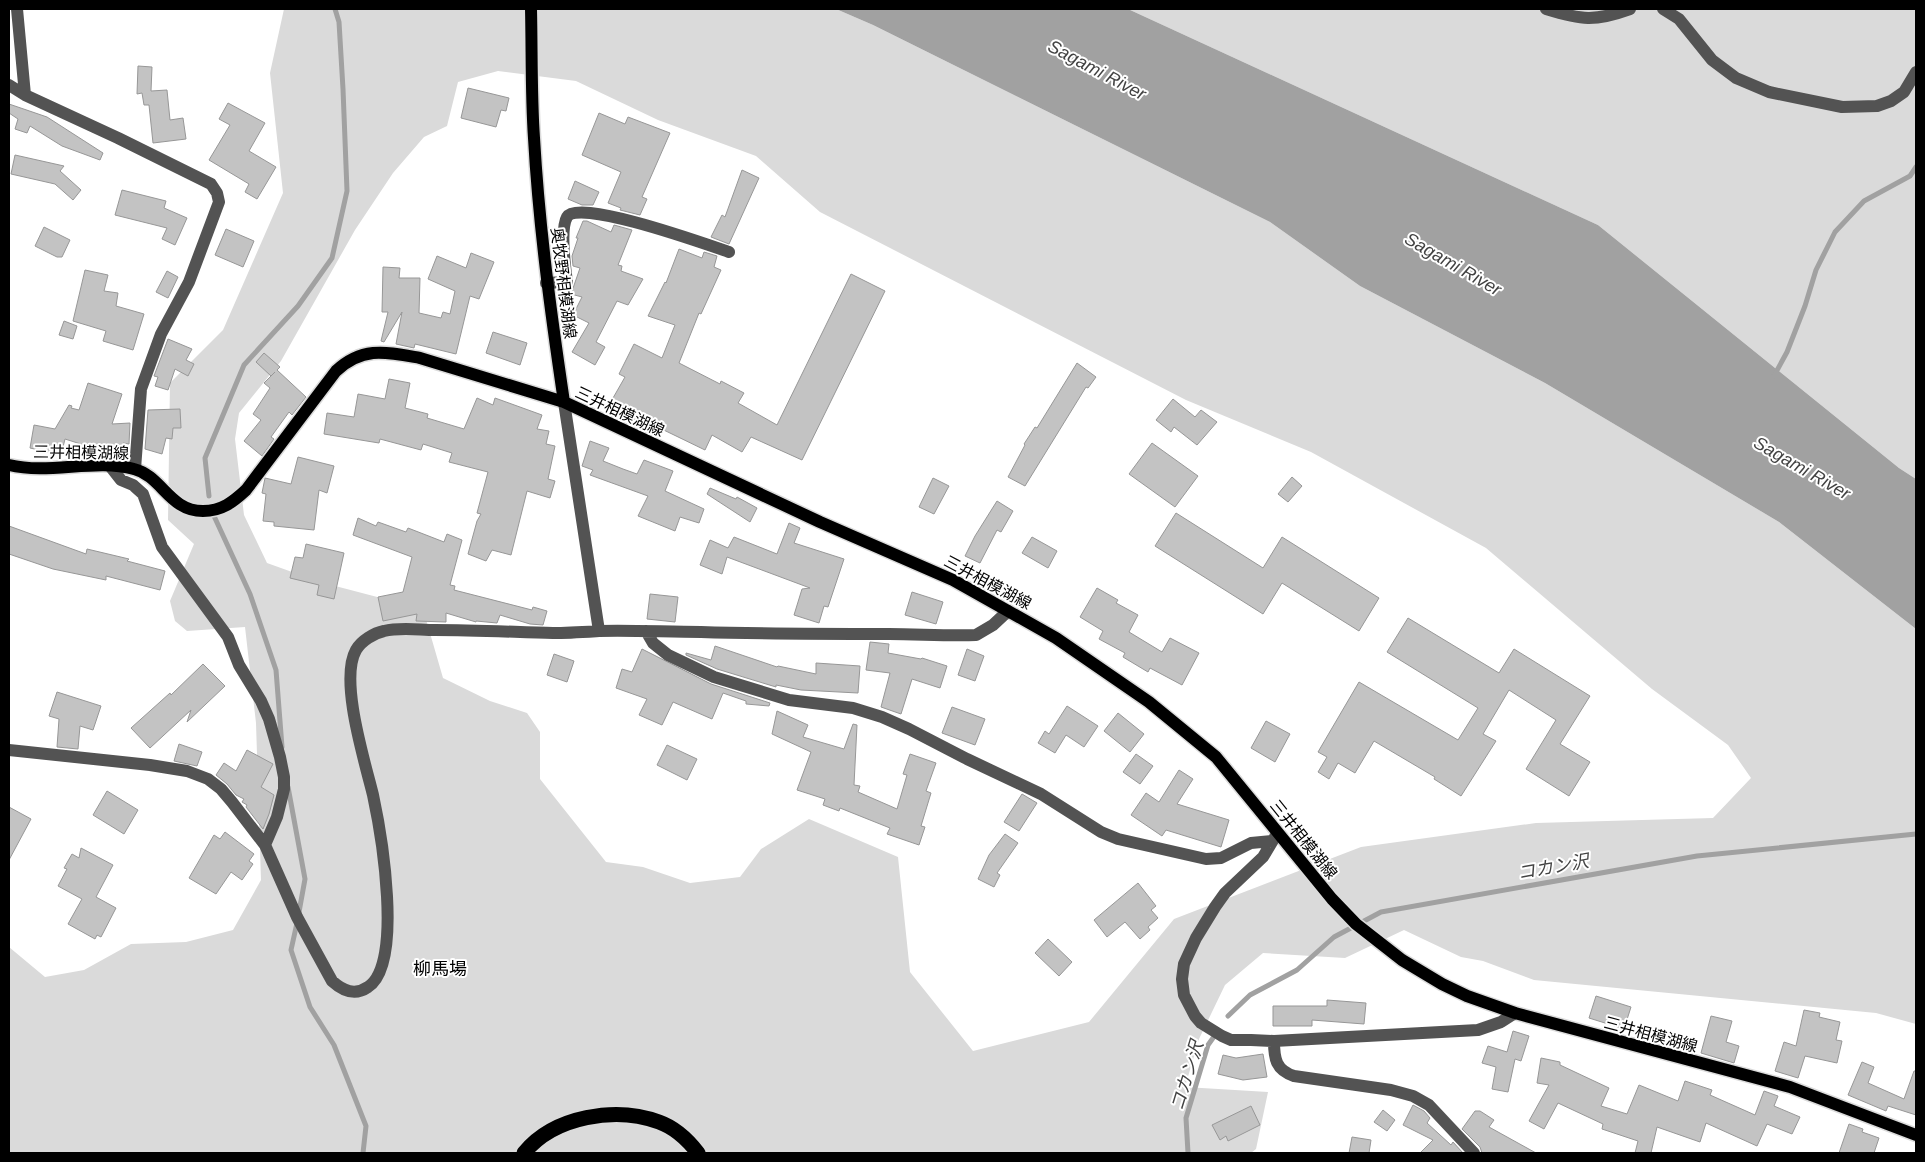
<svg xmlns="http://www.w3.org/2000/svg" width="1925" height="1162" font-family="Helvetica,'Noto Sans JP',sans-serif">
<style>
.green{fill:#dadada;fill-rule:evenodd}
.water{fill:#a1a1a1}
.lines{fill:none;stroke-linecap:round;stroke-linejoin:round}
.stream{stroke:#a1a1a1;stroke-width:5}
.building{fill:#c3c3c3;stroke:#979797}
.major-casing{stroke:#dbdbdb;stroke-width:15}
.highway-casing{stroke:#dbdbdb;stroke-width:18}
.minor{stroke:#535353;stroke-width:12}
.major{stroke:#000;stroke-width:12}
.highway{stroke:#000;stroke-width:15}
.labels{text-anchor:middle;stroke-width:4;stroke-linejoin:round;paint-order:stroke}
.street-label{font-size:16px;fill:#000;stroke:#fff}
.water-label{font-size:18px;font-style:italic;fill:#424242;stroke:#fff}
.neighbourhood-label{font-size:18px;fill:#000;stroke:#fff}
</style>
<rect width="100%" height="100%" fill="#fff"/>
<path class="green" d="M 284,9 L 836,9 L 873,25 L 1270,222 L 1360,286 L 1545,383 L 1779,522 L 1916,629 L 1916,1024 L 1876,1013 L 1534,980 L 1483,961 L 1461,957 L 1404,930 L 1345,958 L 1263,953 L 1225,985 L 1199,1039 L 1185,1087 L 1268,1092 L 1256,1149 L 1251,1153 L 9,1153 L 9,947 L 45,977 L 84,970 L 131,944 L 186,942 L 233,930 L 261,880 L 256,723 L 245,627 L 187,631 L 175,621 L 170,601 L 194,544 L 168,520 L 170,383 L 223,330 L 283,193 L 270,73 ZM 498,71 L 576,81 L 658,120 L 756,156 L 820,212 L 1186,400 L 1311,452 L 1486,548 L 1652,689 L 1728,745 L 1751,778 L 1713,818 L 1536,823 L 1361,847 L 1174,919 L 1089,1022 L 973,1051 L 910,972 L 898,857 L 809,819 L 761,849 L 740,877 L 690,883 L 643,867 L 606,862 L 540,779 L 540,732 L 527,713 L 490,701 L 443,678 L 423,609 L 320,582 L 267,563 L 244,515 L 235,439 L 239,413 L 281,361 L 355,230 L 393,173 L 424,137 L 447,126 L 458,82 Z
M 1128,9 L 1916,9 L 1916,479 L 1899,468 L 1598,225 Z"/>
<path class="water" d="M 836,9 L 1128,9 L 1598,225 L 1899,468 L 1916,479 L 1916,629 L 1779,522 L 1545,383 L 1360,286 L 1270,222 L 873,25 Z"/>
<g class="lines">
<path class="stream" d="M 1774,376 L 1787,352 L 1805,306 L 1816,270 L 1835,232 L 1864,201 L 1910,176 L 1916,167
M 209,496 L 205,458 L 244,365 L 298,306 L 332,258 L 347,191 L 343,89 L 339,22 L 335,9
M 214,516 L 250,594 L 276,670 L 282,747
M 288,787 L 305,879 L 299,912
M 297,923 L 291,950 L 310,1007 L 334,1045 L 366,1126 L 363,1153
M 1228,1016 L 1250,995 L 1297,970 L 1334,937 L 1381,912 L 1697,856 L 1916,834
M 1188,1153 L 1186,1118 L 1208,1045 L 1213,1038"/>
</g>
<path class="building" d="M 138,66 L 152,67 L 151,91 L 167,90 L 170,120 L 183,118 L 186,139 L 153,143 L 149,105 L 144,105 L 142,93 L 137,94 Z
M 468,88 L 509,98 L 506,111 L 501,110 L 496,127 L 461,118 Z
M 228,103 L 265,123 L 249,151 L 276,167 L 257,199 L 245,192 L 249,184 L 209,160 L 230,125 L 219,119 Z
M 9,104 L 47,117 L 103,153 L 100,160 L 62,146 L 30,126 L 27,133 L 15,129 L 18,119 L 9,113 Z
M 599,113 L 625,124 L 628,117 L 670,133 L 642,197 L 647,199 L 640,215 L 620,210 L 621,208 L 608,203 L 621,172 L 582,155 Z
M 15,155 L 64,166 L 60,171 L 81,190 L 73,200 L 55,184 L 11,174 Z
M 742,170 L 759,178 L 729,244 L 711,237 L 722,215 L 725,217 Z
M 575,181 L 599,192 L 593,205 L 582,205 L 568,199 Z
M 122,190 L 166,201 L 164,208 L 187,218 L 175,245 L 162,239 L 167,228 L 115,215 Z
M 583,221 L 587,221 L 611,232 L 614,225 L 632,230 L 618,265 L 622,266 L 621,271 L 643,279 L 628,305 L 617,301 L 596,342 L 605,347 L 595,365 L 572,352 L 589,323 L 573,315 L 582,297 L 571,294 L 580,268 L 573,266 L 572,256 L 578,238 L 576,238 Z
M 44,227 L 70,240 L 62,257 L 57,257 L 35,246 Z
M 226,229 L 254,241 L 243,267 L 215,255 Z
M 679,249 L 702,258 L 704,252 L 717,256 L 714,267 L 721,270 L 701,314 L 699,313 L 679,363 L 720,384 L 721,381 L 744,393 L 738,403 L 777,425 L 851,274 L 885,291 L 802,460 L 751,437 L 742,452 L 712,435 L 705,450 L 641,419 L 639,422 L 609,405 L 625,377 L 619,374 L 634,344 L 662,358 L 675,325 L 648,316 L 665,282 L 666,283 Z
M 471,253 L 494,262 L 479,299 L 470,296 L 456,354 L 415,344 L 414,348 L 396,344 L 402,312 L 384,342 L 381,341 L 388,312 L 382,312 L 383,267 L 400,268 L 399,278 L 420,278 L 419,313 L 441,318 L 443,312 L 450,314 L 455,291 L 428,279 L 437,256 L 466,268 Z
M 85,270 L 108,275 L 104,291 L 118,293 L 116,306 L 144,314 L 133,350 L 103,341 L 106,331 L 73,321 Z
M 167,271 L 178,277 L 168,298 L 156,292 Z
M 64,321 L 77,326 L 73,339 L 59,335 Z
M 493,332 L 527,343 L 520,365 L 486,353 Z
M 168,339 L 192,349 L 186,360 L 194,364 L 188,376 L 175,369 L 168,390 L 155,386 L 158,377 L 154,376 Z
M 264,353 L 280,367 L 277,370 L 306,397 L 292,415 L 289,412 L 271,437 L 274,439 L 262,456 L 244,441 L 261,420 L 253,414 L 270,388 L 264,383 L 275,372 L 271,376 L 256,362 Z
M 1077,363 L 1096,377 L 1088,388 L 1086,387 L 1025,486 L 1008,477 L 1025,445 L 1024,444 L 1035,427 L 1037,428 Z
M 389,379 L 410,383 L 405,408 L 428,414 L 427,418 L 464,429 L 477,398 L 493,405 L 495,398 L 542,415 L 537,429 L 549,431 L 546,444 L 555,446 L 548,479 L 555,481 L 550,498 L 527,491 L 511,555 L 492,550 L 486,561 L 468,554 L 477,521 L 481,514 L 477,513 L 488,472 L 449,462 L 452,453 L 423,444 L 421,450 L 380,439 L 379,443 L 324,434 L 327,413 L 354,417 L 358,394 L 385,399 Z
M 88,383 L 122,394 L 112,424 L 130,423 L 129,444 L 123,443 L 124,455 L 110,457 L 109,453 L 65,439 L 61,455 L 30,448 L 34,425 L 55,429 L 69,405 L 72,406 L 71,408 L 79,410 Z
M 1173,399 L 1195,417 L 1201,410 L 1217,422 L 1197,445 L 1174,427 L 1171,432 L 1156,420 Z
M 180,409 L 181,428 L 173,428 L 172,439 L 166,438 L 162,454 L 145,449 L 148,410 Z
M 590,441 L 609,448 L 603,461 L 623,469 L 637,474 L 644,460 L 673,471 L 665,491 L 704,509 L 699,523 L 680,517 L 675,531 L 638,516 L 648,496 L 590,475 L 593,470 L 582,466 Z
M 1152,443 L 1198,476 L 1175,507 L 1129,474 Z
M 298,457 L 334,466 L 327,493 L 319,490 L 314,530 L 274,526 L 274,522 L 263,521 L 266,494 L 262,493 L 265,478 L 291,484 Z
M 1292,477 L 1302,486 L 1288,502 L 1278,494 Z
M 933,478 L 949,486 L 934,514 L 919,507 Z
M 710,488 L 736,499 L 737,497 L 757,508 L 750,522 L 707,494 Z
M 997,501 L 1013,511 L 1001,532 L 997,530 L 980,563 L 965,556 L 975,536 Z
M 1176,513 L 1263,568 L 1282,537 L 1379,598 L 1359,631 L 1282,583 L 1263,614 L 1155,546 Z
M 358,518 L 376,526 L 378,522 L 406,532 L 408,528 L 444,542 L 447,534 L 462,540 L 450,585 L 455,586 L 454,590 L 532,610 L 533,607 L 547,611 L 543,625 L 530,624 L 500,615 L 497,623 L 476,621 L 476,622 L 446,613 L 446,622 L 416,621 L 417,614 L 383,621 L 378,597 L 403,592 L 412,557 L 353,535 Z
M 789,523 L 800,528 L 794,543 L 844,559 L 828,607 L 824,606 L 819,623 L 794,615 L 802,589 L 810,588 L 727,557 L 722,574 L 700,565 L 710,540 L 728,548 L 734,537 L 777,554 Z
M 9,526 L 86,554 L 87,549 L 129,559 L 127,561 L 165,571 L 160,590 L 106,576 L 106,580 L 53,569 L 9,554 Z
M 1032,537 L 1057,551 L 1048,568 L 1022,553 Z
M 306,544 L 344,553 L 334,599 L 317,595 L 319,585 L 290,578 L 295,557 L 303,558 Z
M 1097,588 L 1118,600 L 1116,603 L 1138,615 L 1129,632 L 1162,652 L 1170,638 L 1199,653 L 1182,685 L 1150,668 L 1148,672 L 1123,657 L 1125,653 L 1099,639 L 1103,631 L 1080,617 Z
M 912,592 L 943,602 L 936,624 L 905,615 Z
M 650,594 L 678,597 L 675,622 L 647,619 Z
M 1408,618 L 1499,673 L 1514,649 L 1590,696 L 1560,744 L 1590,762 L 1569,796 L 1526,769 L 1556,720 L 1509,690 L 1483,734 L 1496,741 L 1461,796 L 1434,779 L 1435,777 L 1374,741 L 1355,773 L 1338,763 L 1329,779 L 1318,772 L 1327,757 L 1318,752 L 1359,682 L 1458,740 L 1478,708 L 1387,652 Z
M 870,642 L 889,644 L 888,653 L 921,659 L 922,658 L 947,666 L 940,688 L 912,679 L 901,714 L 881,707 L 890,673 L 866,670 Z
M 715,646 L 777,667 L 778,666 L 816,674 L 816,663 L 860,666 L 858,693 L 801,690 L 776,685 L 776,687 L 717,669 L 686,655 L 686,653 L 711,660 Z
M 642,649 L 711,684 L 770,703 L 769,706 L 746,704 L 746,701 L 723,693 L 712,719 L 673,702 L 662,725 L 639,715 L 647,699 L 616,688 L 622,669 L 632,672 Z
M 967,649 L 984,656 L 975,681 L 958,675 Z
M 554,654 L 574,661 L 567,682 L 547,675 Z
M 203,664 L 225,686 L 187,722 L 191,710 L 150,748 L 131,728 L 170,693 L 171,695 Z
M 57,692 L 101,706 L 93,730 L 80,726 L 78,749 L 57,747 L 59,719 L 49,716 Z
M 1067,706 L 1098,726 L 1084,747 L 1066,735 L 1055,753 L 1038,743 L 1045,731 L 1049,734 Z
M 952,707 L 985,719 L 975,745 L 942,733 Z
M 777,711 L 808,725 L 803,737 L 844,749 L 853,724 L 857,725 L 854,785 L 860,786 L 858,792 L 897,809 L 907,775 L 903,774 L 910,754 L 936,763 L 926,791 L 931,793 L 921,826 L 925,827 L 919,845 L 887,834 L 890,828 L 840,808 L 839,811 L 823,805 L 825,799 L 797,790 L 811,752 L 772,734 Z
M 1118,713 L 1144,734 L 1130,752 L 1104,731 Z
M 1266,721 L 1290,734 L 1275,762 L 1251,748 Z
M 179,744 L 202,752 L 197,766 L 174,761 Z
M 667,745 L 697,759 L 687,780 L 657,765 Z
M 247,750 L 273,764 L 261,787 L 274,795 L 269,814 L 263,829 L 246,807 L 247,805 L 242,802 L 244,799 L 236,795 L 227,784 L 216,775 L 224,763 L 236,771 Z
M 1136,754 L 1153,766 L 1140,784 L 1123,772 Z
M 1179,770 L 1193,779 L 1177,804 L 1229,820 L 1221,847 L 1166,830 L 1162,836 L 1131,815 L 1146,793 L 1159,802 Z
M 107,791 L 138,810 L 124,834 L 93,815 Z
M 1022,794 L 1037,803 L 1019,831 L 1004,822 Z
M 9,807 L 31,819 L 9,860 Z
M 225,832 L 254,854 L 249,861 L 253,864 L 242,880 L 231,872 L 216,894 L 189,878 L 214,835 L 220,839 Z
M 1005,834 L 1018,843 L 997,873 L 1000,875 L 994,887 L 978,879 L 989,855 Z
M 81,848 L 113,865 L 96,897 L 116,908 L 101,937 L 97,935 L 95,939 L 68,924 L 82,899 L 58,886 L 67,869 L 64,868 L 72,854 L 79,858 Z
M 1138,883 L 1156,906 L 1151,910 L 1158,918 L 1148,927 L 1150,930 L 1140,939 L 1125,922 L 1107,937 L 1094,920 Z
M 1048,939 L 1072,962 L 1059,976 L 1035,953 Z
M 1596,996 L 1631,1007 L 1624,1029 L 1589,1018 Z
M 1327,1000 L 1366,1003 L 1364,1024 L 1312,1020 L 1312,1026 L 1273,1026 L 1273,1006 L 1327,1006 Z
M 1804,1010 L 1820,1013 L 1819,1017 L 1840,1022 L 1836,1040 L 1842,1041 L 1837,1063 L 1805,1056 L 1798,1078 L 1775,1071 L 1784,1042 L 1796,1046 Z
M 1711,1016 L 1732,1021 L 1726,1042 L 1739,1046 L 1734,1063 L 1701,1053 Z
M 1513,1031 L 1529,1036 L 1521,1061 L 1515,1059 L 1508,1092 L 1492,1089 L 1496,1067 L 1482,1063 L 1488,1046 L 1507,1052 Z
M 1263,1054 L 1267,1077 L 1243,1080 L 1218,1074 L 1223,1055 L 1236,1058 Z
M 1541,1058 L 1560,1062 L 1560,1065 L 1609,1088 L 1601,1106 L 1627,1114 L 1639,1085 L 1678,1101 L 1685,1081 L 1712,1090 L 1710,1095 L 1755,1115 L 1764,1091 L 1778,1096 L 1774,1106 L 1800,1117 L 1792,1134 L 1767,1124 L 1757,1146 L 1706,1123 L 1700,1142 L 1657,1127 L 1651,1153 L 1635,1153 L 1638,1141 L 1602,1129 L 1603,1124 L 1558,1103 L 1544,1129 L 1529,1121 L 1549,1085 L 1537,1083 Z
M 1862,1062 L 1874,1067 L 1868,1083 L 1904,1099 L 1914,1071 L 1916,1071 L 1916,1115 L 1888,1106 L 1886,1111 L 1848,1095 Z
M 1413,1105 L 1424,1111 L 1430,1118 L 1427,1123 L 1451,1145 L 1453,1142 L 1463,1153 L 1420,1153 L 1433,1140 L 1403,1125 Z
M 1251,1106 L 1260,1125 L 1228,1141 L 1226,1136 L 1220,1140 L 1212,1125 Z
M 1383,1110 L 1395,1120 L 1387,1131 L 1374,1122 Z
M 1475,1111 L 1480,1111 L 1494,1120 L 1489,1127 L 1536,1153 L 1482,1153 L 1480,1147 L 1462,1129 Z
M 1849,1124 L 1863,1129 L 1862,1132 L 1879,1138 L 1874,1153 L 1839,1153 Z
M 1352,1137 L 1371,1140 L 1369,1153 L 1349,1153 Z"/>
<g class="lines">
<g class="major-casing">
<path id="major" d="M 531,9 C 532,52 531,95 534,138 C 539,227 551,314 564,402
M 9,465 C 50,475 95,458 134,469 C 162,476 169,511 203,511 C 222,511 233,502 246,490 L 336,371 C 363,346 386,352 420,358 L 564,402 L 820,522 L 953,580 L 1056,638 L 1149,702 L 1216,757 L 1332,899 L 1356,924 L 1402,960 L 1442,984 L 1467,996 L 1515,1013 L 1790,1087 L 1916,1135"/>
</g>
<g class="highway-casing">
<path id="highway" d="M 524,1153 C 554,1116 616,1106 659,1122 C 676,1128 688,1140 698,1153"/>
</g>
<path class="minor" d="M 17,9 L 25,95
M 1546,9 C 1582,20 1594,22 1630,9
M 1663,9 L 1679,19 L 1712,60 L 1736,78 L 1769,92 L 1842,107 L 1877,106 L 1891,101 L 1904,92 L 1916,72
M 9,85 L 25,95 L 118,138 L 211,184 L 217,193 L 219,202 L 189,282 L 161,334 L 141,389 L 135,469
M 546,283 L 567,282 C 565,267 560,229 567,217 C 578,198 708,245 729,252
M 564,402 L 599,631
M 110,466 L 121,480 L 133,485 L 143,494 L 162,547 L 228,637 L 239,665 L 261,701 L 269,719 L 280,757 L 284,777 L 284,789 L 277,817 L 265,845
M 646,631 L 653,643 L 668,655 L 714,677 L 789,700 L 853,708 L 882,717 L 909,729 L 967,759 L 1041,794 L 1101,832 L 1118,839 L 1206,859 L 1221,858 L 1251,843 L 1272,841
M 9,750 L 150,765 L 187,771 L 208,779 L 221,789 L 232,802 L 265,845 L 297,917 L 332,981 C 343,991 355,996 368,987 C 404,964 381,832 373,795 C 365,762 339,680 356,650 C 361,641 374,633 384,631 C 400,627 419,630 435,630 C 475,630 514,632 553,633 C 568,633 583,632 599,631 C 632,630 667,632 701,632 C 763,634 826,634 889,634 C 918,634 947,636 976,635 L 993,625 L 1008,611
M 1275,837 L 1263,857 L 1225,893 L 1215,907 L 1196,938 L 1184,964 L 1182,979 L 1184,995 L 1195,1016 L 1201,1023 L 1222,1036 L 1231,1040 L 1251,1040 L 1274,1041 L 1478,1030 L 1501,1022 L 1515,1013
M 1274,1041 C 1274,1059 1276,1070 1294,1076 L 1391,1090 L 1413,1096 L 1429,1105 L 1474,1153"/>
<use href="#major" class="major"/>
<use href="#highway" class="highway"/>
</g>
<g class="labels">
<g class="street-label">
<text transform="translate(564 283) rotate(83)" y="6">奥牧野相模湖線</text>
<text transform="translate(620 411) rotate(25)" y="6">三井相模湖線</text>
<text transform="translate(81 452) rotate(1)" y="6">三井相模湖線</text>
<text transform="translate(988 582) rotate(28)" y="6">三井相模湖線</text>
<text transform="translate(1304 839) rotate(51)" y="6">三井相模湖線</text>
<text transform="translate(1651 1034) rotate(15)" y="6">三井相模湖線</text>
</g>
<g class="water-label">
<text transform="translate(1097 70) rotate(28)" y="6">Sagami River</text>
<text transform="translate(1453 264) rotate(30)" y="6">Sagami River</text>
<text transform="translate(1802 468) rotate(30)" y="6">Sagami River</text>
<text transform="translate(1553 867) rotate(-10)" y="6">コカン沢</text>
<text transform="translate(1187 1076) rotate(-73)" y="6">コカン沢</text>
</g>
<g class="neighbourhood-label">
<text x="440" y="975">柳馬場</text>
</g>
</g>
<rect width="1925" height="1162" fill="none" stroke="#000000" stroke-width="20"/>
</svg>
